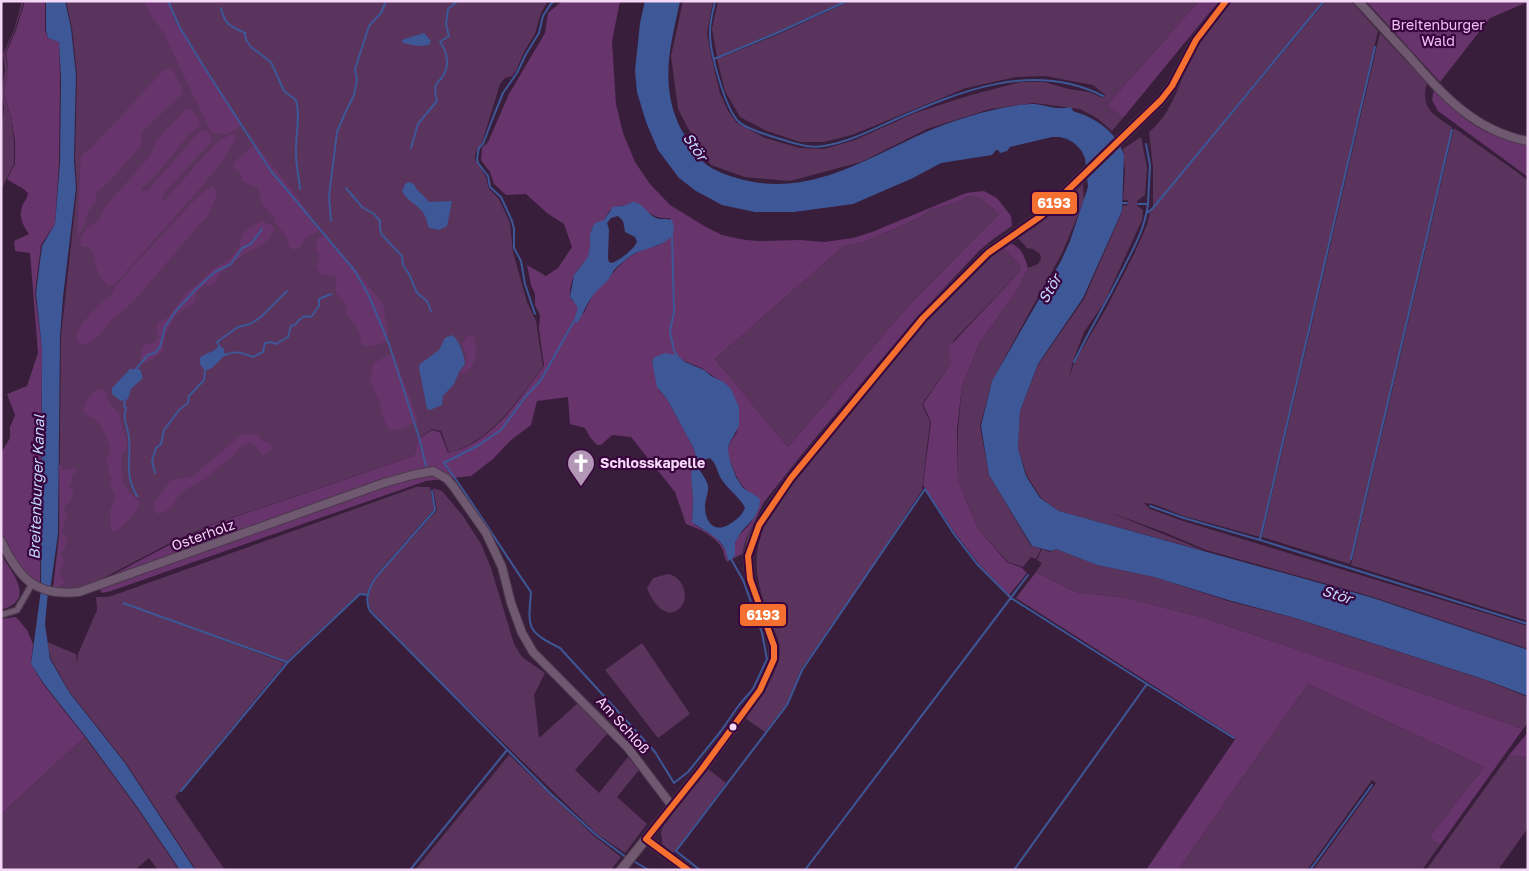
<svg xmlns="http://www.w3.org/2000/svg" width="1529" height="871" font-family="'Golos Text',sans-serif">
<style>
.green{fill:#5a345d}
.forest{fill:#67346b;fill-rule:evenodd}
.water{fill:#3d5797;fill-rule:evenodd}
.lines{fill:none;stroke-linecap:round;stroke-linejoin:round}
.stream{stroke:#3d5797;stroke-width:2}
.minor-casing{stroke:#4d384e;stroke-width:8}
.tertiary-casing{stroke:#4d384e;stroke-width:10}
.secondary-casing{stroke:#4d384e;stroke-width:11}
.minor{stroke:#6e5970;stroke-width:5.5}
.tertiary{stroke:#6e5970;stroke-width:8}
.secondary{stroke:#70596e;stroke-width:9}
.bus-1-casing{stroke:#38053d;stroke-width:10}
.bus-1{stroke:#f46f30;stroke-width:6}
.bus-dot{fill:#f5d8f8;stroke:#38053d;stroke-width:2}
.labels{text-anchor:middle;stroke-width:4.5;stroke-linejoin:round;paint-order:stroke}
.park-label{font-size:14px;fill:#f1c1f5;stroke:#38053d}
.poi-label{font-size:14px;font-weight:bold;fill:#f5d8f8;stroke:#38053d;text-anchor:start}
.street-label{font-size:14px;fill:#f5d8f8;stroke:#38053d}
.water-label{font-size:15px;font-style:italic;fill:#c4d7fe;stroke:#38053d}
.line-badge{stroke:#38053d;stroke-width:2}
.badge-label{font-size:14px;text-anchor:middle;font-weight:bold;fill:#fff}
</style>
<rect width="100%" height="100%" fill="#381e3b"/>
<path class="green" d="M 22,1 L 24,1 L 15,30 L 5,53 L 8,70 L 4,95 L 11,116 L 14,141 L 14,164 L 1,190 L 1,137 L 4,107 L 1,93 L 5,70 L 3,54 L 14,30 Z
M 66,1 L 548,1 L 541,13 L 535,34 L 524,52 L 516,71 L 512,76 L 505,78 L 500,84 L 482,143 L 475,154 L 475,159 L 486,177 L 489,189 L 499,199 L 510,223 L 513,252 L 527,302 L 536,321 L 543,367 C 516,402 493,440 449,453 L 441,431 L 432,429 L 418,439 L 414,456 L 213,524 L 176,540 L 90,585 L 68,590 L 53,589 L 59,534 L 61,337 L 77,189 L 75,160 L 77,75 L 72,28 Z
M 683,1 L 713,1 L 707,33 L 712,60 L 720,93 L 728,111 L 737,123 L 765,138 L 800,148 L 824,149 L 855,140 L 915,113 L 971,95 L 1021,82 L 1044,82 L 1069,89 L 1089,92 L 1103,98 L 1105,95 L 1093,85 L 1045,76 L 1016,77 L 966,88 L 852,135 L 824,142 L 800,142 L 767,131 L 740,117 L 725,91 L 717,59 L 777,35 L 850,1 L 1199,1 L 1107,105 L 1123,118 L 1112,131 L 1097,118 L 1080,109 L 1034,103 L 990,109 L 927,129 L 861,162 L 790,181 L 745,177 L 711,165 L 698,147 L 678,109 L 671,56 Z
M 718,1 L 845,1 L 777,32 L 717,57 L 712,29 Z
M 1232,1 L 1323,1 L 1153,207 L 1153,168 L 1149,132 C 1178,109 1182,67 1201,37 C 1209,24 1222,13 1232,1 Z
M 1326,1 L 1351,1 L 1378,31 L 1260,537 L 1184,516 L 1153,504 L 1144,503 L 1150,509 L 1183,521 L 1528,626 L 1528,649 L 1370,596 L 1206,550 L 1166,533 L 1109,512 L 1205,551 L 1059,511 L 1041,498 L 1027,476 L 1018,448 L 1020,411 L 1038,365 L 1084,299 L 1122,212 L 1123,205 L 1127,206 L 1128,200 L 1123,200 L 1125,171 L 1123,149 L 1141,137 L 1147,168 L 1145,195 L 1137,201 L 1137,206 L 1143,210 L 1142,220 L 1104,303 L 1084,332 L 1073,361 L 1069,378 L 1074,363 L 1108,305 L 1134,254 L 1147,225 L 1150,212 Z
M 1380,33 L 1427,83 C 1420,108 1433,115 1452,127 L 1350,564 L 1262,537 Z
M 1454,128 L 1517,172 L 1528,181 L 1528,621 L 1351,565 Z
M 1083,184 L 1084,201 L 1062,253 L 992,381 L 980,426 L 989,475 L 1031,546 L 1041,549 L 1036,559 L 1031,557 L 1023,567 L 1008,562 L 978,529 L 958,481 L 958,429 L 962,386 L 979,344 L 1019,287 L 1028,268 L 1038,264 L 1041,259 L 1040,254 L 1033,249 L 1027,248 L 1018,238 L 1051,214 Z
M 968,196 L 981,199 L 999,214 L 909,305 L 788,447 L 715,359 L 844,246 L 864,242 L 921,217 L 932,209 L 956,203 Z
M 1001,246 L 1018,263 L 1021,270 L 953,341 L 951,363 L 922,404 L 930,422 L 922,490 L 871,568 L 801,669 L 786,705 L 765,732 L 745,718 C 758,701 780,672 780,650 C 780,640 774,630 770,621 C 755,576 748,553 773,510 L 867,387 L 925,319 Z
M 416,487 L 430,487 L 434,509 L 375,576 L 369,588 L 367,594 L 360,593 L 287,661 L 121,602 L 122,603 L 285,663 L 175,797 L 225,870 L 196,870 L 126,763 L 69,691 L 51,659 L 47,642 L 76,654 L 77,663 L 78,654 L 97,610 L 96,597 L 108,597 L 120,593 Z
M 433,488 L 442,491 L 463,516 L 481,544 L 491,568 L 514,644 L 522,657 L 545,673 L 534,695 L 539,738 L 578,703 L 608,733 L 575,770 L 599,793 L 628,757 L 639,770 L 617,797 L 647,824 L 625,853 L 596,833 L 439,680 L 371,610 C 365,599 370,588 376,578 L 437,510 Z
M 1042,549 L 1050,552 L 1056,549 L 1097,565 L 1154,577 L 1228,601 L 1294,618 L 1485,680 L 1528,697 L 1528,723 L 1523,729 L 1331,661 L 1204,618 L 1127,598 L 1076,592 L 1036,572 L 1042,563 L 1037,560 Z
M 668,574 C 687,577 693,609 670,613 C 658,610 651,599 647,588 L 653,578 Z
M 642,643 L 690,714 L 658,738 L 605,670 Z
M 1308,684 L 1484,767 L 1429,837 L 1440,845 L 1422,870 L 1313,870 L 1376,783 L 1372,780 L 1307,870 L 1178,870 Z
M 85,737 L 137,808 L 179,870 L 158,870 L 149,858 L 135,870 L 1,870 L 1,814 Z
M 509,755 L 593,835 L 621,857 L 611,870 L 415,870 Z
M 1509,755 L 1528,758 L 1528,828 L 1498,870 L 1426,870 Z
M 707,768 L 726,783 L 673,854 L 663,846 L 661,833 L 662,828 Z"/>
<path class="forest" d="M 25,1 L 45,1 L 45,30 L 48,38 L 59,42 L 60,79 L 59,163 L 55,224 L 41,245 L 35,293 L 42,349 L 40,585 L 20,567 L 1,532 L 1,453 L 10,438 L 10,427 L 15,415 L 7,394 L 27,386 L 38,353 L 30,253 L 15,251 L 14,241 L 29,234 C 24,227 18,217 22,207 C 24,201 27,200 28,193 C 22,186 14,185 7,179 L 15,164 L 15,141 L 11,116 L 4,94 L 8,69 L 6,53 L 16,30 Z
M 144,1 L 168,1 L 175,22 L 242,124 C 231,135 225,136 211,132 C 195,101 181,69 166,38 C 159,25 149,14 144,1 Z
M 562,1 L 620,1 L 612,41 L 616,104 L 623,133 L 635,162 L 650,184 L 670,205 L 706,227 L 722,235 L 745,240 L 761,241 L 800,240 L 824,242 L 853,238 L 872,232 L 966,193 L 984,191 L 997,198 L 1011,216 L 1012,226 L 992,240 L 979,251 L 917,317 L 807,448 L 764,502 L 746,539 L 742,554 L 727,562 C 725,558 724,554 723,550 C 716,536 700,529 686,524 L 675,492 L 631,437 L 612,435 L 601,445 L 597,445 L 590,437 L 585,428 L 570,424 L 568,397 L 537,401 L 531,425 L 511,440 L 493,459 L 471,476 L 426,481 L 111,591 L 102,593 L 97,583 L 177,541 L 214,524 L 414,456 L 418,439 L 432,430 L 440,432 L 448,453 C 493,443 518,400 544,366 L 539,329 L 540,315 L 535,305 L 535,294 L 531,285 L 527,265 L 546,276 L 558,268 L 572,247 L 564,224 L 547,213 L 526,194 L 506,195 L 494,184 L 490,172 L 481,160 L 482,148 L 488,142 L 509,94 L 545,33 L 548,13 ZM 968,196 L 981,199 L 999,214 L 909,305 L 788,447 L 715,359 L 844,246 L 864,242 L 921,217 L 932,209 L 956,203 ZM 632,202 C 647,208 651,220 670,218 L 672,234 C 661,249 652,245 638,252 C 625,258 617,268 609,278 C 607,282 606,281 603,283 C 595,291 588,303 584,313 L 575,316 C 585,300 568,305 570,293 C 570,284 574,273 580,267 C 583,264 586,262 588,258 C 592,247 589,237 593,226 L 604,220 L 610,210 L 618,206 L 626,205 ZM 677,356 C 685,363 694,364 703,369 C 710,374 716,379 724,382 L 737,432 C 734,437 729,443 728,449 C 727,456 731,462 733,468 C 738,481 744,492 758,497 C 757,503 757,512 754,517 C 747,533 732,532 735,556 L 728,561 L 727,552 L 716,537 L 695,525 L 692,519 L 693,499 L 692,472 L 697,458 L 694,449 L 667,399 L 659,390 L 652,361 Z
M 1199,1 L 1219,1 L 1123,118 L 1107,105 Z
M 1366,1 L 1528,1 L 1528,2 L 1490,18 L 1440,82 Z
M 171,68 L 173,70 L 183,91 L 182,94 L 144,130 L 141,135 L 141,146 L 106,185 L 96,192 L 96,202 L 88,212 L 85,223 L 77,239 L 81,156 L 92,147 L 163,71 Z
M 1434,89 C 1462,120 1486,138 1528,144 L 1528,177 L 1438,111 L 1432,100 Z
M 186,109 L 191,109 L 199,119 L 200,124 L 195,131 L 190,133 L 158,173 L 141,189 L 141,191 L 147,191 L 149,189 L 199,132 L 206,130 L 212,136 L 211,142 L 163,194 L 163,200 L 164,201 L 214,145 C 221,140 226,136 234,134 L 237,137 L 222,162 L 204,184 L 115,284 L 109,286 C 93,272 98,263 90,247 L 82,247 L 80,240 L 87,228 L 100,219 L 104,208 L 150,156 L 156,141 Z
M 255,144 L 292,190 L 320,229 C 315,234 309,235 305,239 C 300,244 302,248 293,250 L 289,246 L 287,238 L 275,222 L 275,218 L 262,204 L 258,188 L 242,181 L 240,172 L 233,167 L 233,163 Z
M 211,187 L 214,187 L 217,194 L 208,216 L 199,225 L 133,302 L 113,319 L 98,337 L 86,345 L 78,342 L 76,339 C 79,323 93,311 104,300 C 110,295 114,293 116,285 L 187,208 L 202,193 Z
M 261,221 L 272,225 L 274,229 C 271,244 252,248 242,256 C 238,259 222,271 220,274 C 214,282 218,288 204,285 L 196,294 L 196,299 L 194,303 C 190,306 184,308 180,312 C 169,322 164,338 162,352 L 148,362 L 140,364 L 142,348 L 145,344 L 155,342 L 158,337 L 156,329 L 157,324 L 164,319 L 168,318 L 187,291 L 199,283 L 213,269 L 231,258 L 239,247 L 242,234 L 247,229 Z
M 324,236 L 328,238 L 357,271 L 383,304 L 388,338 L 388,341 L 372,346 L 365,346 L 361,343 L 360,335 L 355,324 L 347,315 L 345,303 L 336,293 L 336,276 L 320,274 L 316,266 C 320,259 321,256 315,249 L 318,238 Z
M 1008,242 C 1021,247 1024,254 1028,268 L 1019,287 L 979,344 L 962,386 L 957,429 L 958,481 L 978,529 L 1007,562 L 1022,568 L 1027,573 L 1009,595 L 978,563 L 955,533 L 923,485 L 931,422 L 923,404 L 951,363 L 949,347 L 1021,270 L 1018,263 L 1001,246 Z
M 467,336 L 471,336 L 475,339 L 474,343 L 476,347 L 475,360 L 468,371 L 462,373 L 461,371 C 470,363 466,354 462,344 Z
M 388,355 L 394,355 L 418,420 C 409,426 399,431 388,429 L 383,417 L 380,403 L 370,381 L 373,364 Z
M 99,389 L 105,391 L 108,400 L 119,414 L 127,442 L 127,448 L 122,453 C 121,479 119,484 140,502 C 139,510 121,530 113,532 L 111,530 L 110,510 L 116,498 L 110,486 L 112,479 L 108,472 L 109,466 L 106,461 L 111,451 C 107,441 105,429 97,421 C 91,416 85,417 83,408 C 87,400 90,392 99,389 Z
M 245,434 L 258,435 L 261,440 L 270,443 L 272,448 L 268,453 L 263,455 L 261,454 L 256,446 L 250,443 L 241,446 C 236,456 227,460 218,467 C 213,472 210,476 203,480 C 197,484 188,487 183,492 C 171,502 175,510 157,514 C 149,507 156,501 161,494 C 165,489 167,484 171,480 L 193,476 L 241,435 Z
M 59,465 L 63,466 L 61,468 L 63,470 L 74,468 L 76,471 L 71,477 L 72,484 L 69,486 L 70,488 L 73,489 L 73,493 L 71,495 L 72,500 L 65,506 L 64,511 L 67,514 L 61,534 L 65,535 C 68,544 66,547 60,554 L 64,561 L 59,575 L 65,581 L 64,583 L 56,588 L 53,588 L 60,534 Z
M 1,554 C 12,574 37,599 1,610 Z
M 1036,572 L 1076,592 L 1127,598 L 1204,618 L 1331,661 L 1523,729 L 1440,845 L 1429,837 L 1484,767 L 1308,684 L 1178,870 L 1146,870 L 1236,738 L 1016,598 Z
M 16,617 L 27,630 L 33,644 L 31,664 L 43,684 L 85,737 L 1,814 L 1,619 Z
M 1528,732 L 1528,758 L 1509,755 Z"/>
<path class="water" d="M 46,1 L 65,1 L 71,28 L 76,75 L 74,160 L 76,188 L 63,297 L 60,337 L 58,534 L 50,591 L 41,589 L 42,349 L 36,293 L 42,246 L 55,224 L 60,163 L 61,79 L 59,42 L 48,38 L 46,30 Z
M 645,1 L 680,1 C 671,44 660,80 678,123 C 682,133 689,140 695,149 C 697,153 699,158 702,161 C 713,171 727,175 740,179 C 818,200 878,149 946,124 C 971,115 1008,104 1035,104 C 1044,105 1055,109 1065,108 C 1067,108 1069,107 1071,107 L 1073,111 C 1096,118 1116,131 1124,155 L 1122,211 L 1083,298 L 1038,364 L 1020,411 L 1018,448 L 1026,476 L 1040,498 L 1059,511 L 1370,597 L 1528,650 L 1528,696 L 1486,680 L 1295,618 L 1228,600 L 1154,577 L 1097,565 L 1056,549 L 1051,551 L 1032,546 L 989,475 L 981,426 L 992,381 L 1061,261 L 1070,241 L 1088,187 L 1085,158 L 1081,150 L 1074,143 L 1067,139 L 1060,137 L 1052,137 L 1010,147 L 1007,151 L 1000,153 L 998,150 L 996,150 L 992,155 L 941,163 L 913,178 L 853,204 L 794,212 L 755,212 L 722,205 L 696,191 L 679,178 L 658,150 L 646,122 L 637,92 L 635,71 L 640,23 Z
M 424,33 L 431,41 L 429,45 L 418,46 L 403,43 L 402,40 C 407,38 418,35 424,33 Z
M 409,182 L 414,184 C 417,192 424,195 429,202 L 452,201 L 447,226 L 439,230 L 429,228 C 427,224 427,220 425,216 C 420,205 407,202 402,191 L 405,184 Z
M 632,202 C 642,201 647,214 656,218 C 661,220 667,218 672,220 C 682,246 646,246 632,255 C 626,259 619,265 614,270 C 612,273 611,277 608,280 C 601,287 593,294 588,303 C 584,310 582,316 577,323 L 574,321 C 578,303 581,312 570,297 L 574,275 L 588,257 L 590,246 L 590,235 L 593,226 L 595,223 L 604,220 L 613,207 L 626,205 ZM 618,216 L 623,221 L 625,232 L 635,237 L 637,242 C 633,250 621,259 612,263 L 609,262 L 608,258 L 609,229 L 607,223 L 611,218 Z
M 452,335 C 460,341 464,355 465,364 L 459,372 L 454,384 L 443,396 L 442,405 L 430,410 L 427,409 L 419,368 L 420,364 L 439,350 L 445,338 Z
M 219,345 L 224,349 L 225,355 L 212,368 L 205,371 L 200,364 L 200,358 C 206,352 215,353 219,345 Z
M 665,353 L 677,355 L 685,362 L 704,370 L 711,376 L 724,382 L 731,389 L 739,407 L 739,426 L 729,444 L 728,450 L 730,461 L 736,477 L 743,488 L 758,497 L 760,500 L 759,508 L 754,518 L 741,532 L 735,543 L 735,556 L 728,561 C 726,538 708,534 692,522 L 693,499 L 691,475 L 696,458 L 694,449 L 667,399 L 657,387 L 652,361 L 655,357 ZM 710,458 C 717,464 717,473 722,480 C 728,489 741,499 745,508 C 742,516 735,521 728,525 C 713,533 705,521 705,506 C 705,499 709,493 708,486 C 707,480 702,474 699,469 L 702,461 Z
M 130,369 L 140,369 L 143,378 L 131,389 L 128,399 L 121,401 L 112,394 L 112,388 Z
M 41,590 L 48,592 L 45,624 L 50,659 L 69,692 L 125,763 L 195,870 L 180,870 L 138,808 L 86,737 L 44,684 L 31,664 Z"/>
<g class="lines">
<path class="stream" d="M 168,1 L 179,26 L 204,67 L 271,171 L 355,271 L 369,296 L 389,344 L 419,437 L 426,466
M 715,1 C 713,11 710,21 710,31 C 709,50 725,108 738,121 C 744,128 770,136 780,139 C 794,143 809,149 824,146 C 848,142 870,131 892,121 C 958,92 1032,60 1103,96
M 221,8 C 225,25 230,26 245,33 L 246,40 L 251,47 L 271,62 L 284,91 L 296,100 C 301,118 295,135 296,154 C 296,166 299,177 300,189
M 714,59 L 777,33 L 847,1
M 411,148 L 418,124 L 437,101 C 436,96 434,90 436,85 C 437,81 441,80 443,76 C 450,65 447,51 440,42 L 449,36 L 446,24 L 448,9 L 458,1
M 346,188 L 362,207 L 374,214 L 380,221 L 380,229 L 382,235 L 402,256 L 403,265 L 409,274 L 417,293 L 427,301 L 431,311
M 1120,203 L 1127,203
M 1138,204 L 1148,204 L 1150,165 L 1146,144
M 1147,213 L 1153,208 L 1324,1
M 331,221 L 329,197 L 337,132 L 345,113 L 354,95 L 357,80 L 355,69 L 369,26 L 381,13 L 386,1
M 672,234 L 674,312 L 670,331 L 674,351 L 677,355
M 535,314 L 525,284 L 521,261 L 514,248 L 514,229 L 512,221 L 501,197 L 490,187 L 488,176 L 478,163 L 477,158 L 479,148 L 483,144 L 492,120 L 503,93 L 517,73 L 526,54 L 539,33 L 543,16 L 550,5 L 554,1
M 574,321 L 541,380 L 526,396 L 501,430 L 479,445 L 444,463 C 475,505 501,549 531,592 C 528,628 526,631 560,648 L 655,752 L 674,783 L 688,772 L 721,731 L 739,705 L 753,689 L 767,659 L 762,633 L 743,580 L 731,559
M 219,345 L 217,342 L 238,327 L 250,324 L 261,317 L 287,291
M 225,355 C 235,350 243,353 253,357 L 263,352 L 265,343 L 271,342 L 276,344 L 288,337 L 291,326 L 296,324 L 299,320 L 305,316 L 311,317 L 319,306 L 319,299 L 331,294
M 1074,362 C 1090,329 1109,298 1125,265 C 1136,244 1145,227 1148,204
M 136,369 L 148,355 L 155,353 L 160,347 L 165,327 L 175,312 L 197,288 L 215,272 L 231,264 L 242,248 L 251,244 L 262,229
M 125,400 L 124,406 L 126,408 C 122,419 128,427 129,438 C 131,461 124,474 137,496
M 155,473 L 152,461 L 156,448 L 161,444 L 164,430 L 180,409 L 188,403 L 189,396 L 204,380 L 205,371
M 432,491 L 435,510 L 376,577 C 369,588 364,599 370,611 L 550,793 L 595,834 L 627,858
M 1150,506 L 1184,518 L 1260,540 L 1528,624
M 1260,540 L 1375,47
M 1351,559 L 1452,130
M 123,603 L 287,662
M 1147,684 L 1234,738
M 181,791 L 288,662 L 360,594 L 368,595
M 633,861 L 649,870
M 410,870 L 507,750
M 700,870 L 676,851 L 787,705 L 802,670 L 925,489 L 954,534 L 977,564 L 1011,598 L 1147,684 L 1014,870
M 805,870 L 1028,575
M 1310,870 L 1372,785"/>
<g class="minor-casing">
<path id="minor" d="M 1,615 L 17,610 L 32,584"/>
</g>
<g class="tertiary-casing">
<path id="tertiary" d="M 1358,1 C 1375,19 1391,37 1408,55 C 1442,94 1474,131 1528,141
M 1,541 C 19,578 35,597 79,592 L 384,483 L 412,475 L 433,471 L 447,479 L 453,486 L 486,533 L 502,567 L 511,603 L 522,633 L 533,652 L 628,748 L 672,806"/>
</g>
<g class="secondary-casing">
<path id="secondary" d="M 646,839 L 688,870
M 621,870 L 702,769 L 760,690 L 774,659 L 774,646 L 750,579 L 748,556 L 752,541 L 759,525 L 791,478 L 923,318 L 988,253 L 1041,216 L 1161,100 L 1172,86 L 1196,40 L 1226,1"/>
</g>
<use href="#minor" class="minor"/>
<use href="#tertiary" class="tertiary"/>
<use href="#secondary" class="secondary"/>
<g class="bus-1-casing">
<path id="bus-1" d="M 646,839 L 702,769 L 760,690 L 774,659 L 774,646 L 750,579 L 748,556 L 759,525 L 791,478 L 923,318 L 988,253 L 1041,216 L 1161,100 L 1172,86 L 1196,40 L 1226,1
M 646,839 L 688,870"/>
</g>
<use href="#bus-1" class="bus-1"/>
</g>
<defs>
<g id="church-pin" transform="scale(1.4375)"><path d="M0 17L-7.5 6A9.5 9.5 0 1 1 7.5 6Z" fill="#b397b6" stroke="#38053d"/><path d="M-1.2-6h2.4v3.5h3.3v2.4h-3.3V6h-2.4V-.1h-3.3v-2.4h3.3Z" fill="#fff"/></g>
</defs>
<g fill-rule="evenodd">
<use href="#church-pin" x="581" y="463"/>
</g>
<circle class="bus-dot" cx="733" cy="727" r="4.5"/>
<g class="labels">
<g class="park-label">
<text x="1438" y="30">Breitenburger<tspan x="1438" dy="16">Wald</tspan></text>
</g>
<g class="poi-label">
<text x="600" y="468">Schlosskapelle</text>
</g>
<g class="street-label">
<text transform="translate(203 535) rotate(-20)" y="5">Osterholz</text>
<text transform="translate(623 725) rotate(48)" y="5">Am Schloß</text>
</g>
<g class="water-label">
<text transform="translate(695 147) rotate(55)" y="5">Stör</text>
<text transform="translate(1050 289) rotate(-60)" y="5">Stör</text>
<text transform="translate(37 487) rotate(-88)" y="5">Breitenburger Kanal</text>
<text transform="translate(1337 595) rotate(18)" y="5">Stör</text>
</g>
</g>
<g class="line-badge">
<rect x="1031" y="191" width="47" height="24" rx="5" fill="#f46f30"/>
<rect x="739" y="603" width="48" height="24" rx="5" fill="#f46f30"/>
</g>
<g class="badge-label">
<text x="1054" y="208">6193</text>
<text x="763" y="620">6193</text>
</g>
<rect width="1529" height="871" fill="none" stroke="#f5d8f8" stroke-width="5"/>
</svg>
